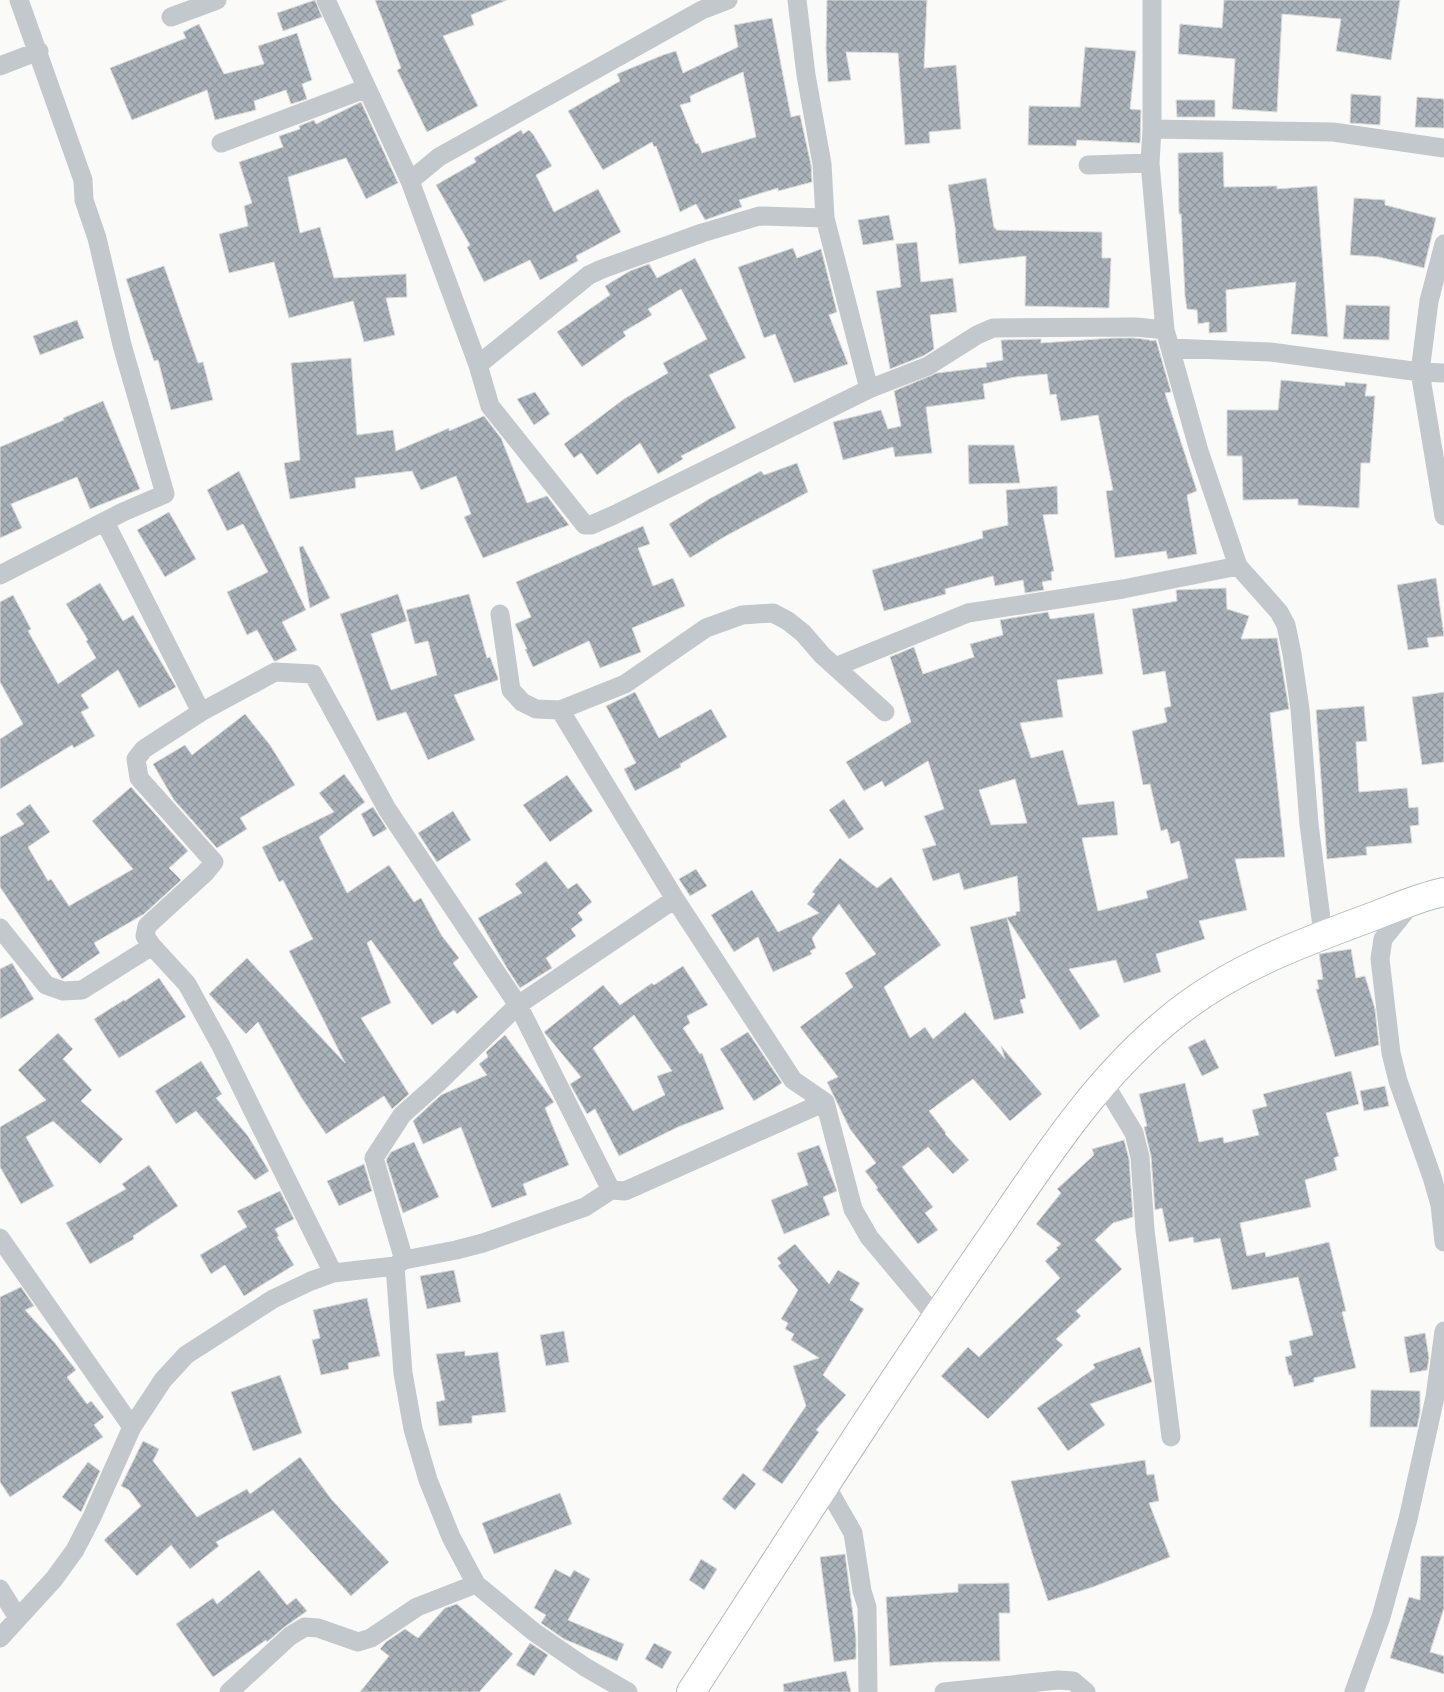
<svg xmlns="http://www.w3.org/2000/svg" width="1444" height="1692" font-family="'Exo 2',sans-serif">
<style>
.building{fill:url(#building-cross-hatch);stroke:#dcdcda;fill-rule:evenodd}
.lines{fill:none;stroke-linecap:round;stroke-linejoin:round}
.secondary-casing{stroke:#b3babf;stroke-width:30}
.street{stroke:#c3c8cc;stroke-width:19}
.secondary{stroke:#fff;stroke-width:28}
</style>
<defs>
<pattern id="building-cross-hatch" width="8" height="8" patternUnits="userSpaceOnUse" patternTransform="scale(1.25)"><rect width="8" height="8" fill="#aab3b9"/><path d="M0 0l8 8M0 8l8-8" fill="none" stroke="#8e969c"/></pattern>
</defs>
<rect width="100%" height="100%" fill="#fafaf8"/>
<path class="building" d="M 315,0 L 322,17 L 283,31 L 277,13 Z
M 375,0 L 507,0 L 471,15 L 474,25 L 443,36 L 478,106 L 427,132 L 397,70 L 401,68 Z
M 827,0 L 927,0 L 924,68 L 956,65 L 961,129 L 929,132 L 930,143 L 905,145 L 898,53 L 846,52 L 851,80 L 828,82 L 826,49 Z
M 1224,0 L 1400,0 L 1391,60 L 1336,51 L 1341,19 L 1282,14 L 1277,112 L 1232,109 L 1235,59 L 1178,54 L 1180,24 L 1222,28 Z
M 772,18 L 791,117 L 800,115 L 811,165 L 812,182 L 778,191 L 778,188 L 739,200 L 742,207 L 705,220 L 696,204 L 680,212 L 656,146 L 654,147 L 652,142 L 603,170 L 568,111 L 620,81 L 617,74 L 663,55 L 676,51 L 683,73 L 738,47 L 734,25 ZM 743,72 L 756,137 L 702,153 L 698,143 L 696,144 L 680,105 L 691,102 L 690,96 Z
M 199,24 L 224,74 L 264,64 L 258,46 L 297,33 L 312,80 L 302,84 L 307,99 L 291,104 L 286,90 L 254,101 L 256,110 L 215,120 L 207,90 L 132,120 L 110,68 L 186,38 L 183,32 Z
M 1085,47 L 1136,51 L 1130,109 L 1141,110 L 1140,143 L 1077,140 L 1076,146 L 1028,145 L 1029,106 L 1080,107 Z
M 1351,94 L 1381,96 L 1380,125 L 1350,123 Z
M 1417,97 L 1444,99 L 1444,128 L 1415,127 Z
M 1176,100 L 1215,100 L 1215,117 L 1177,117 Z
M 361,102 L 398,183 L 366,199 L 346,158 L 288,177 L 300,233 L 320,227 L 334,278 L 406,274 L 407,297 L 386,298 L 395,335 L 364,342 L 353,301 L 289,318 L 274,262 L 229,273 L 219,234 L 248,226 L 244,206 L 252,203 L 239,162 L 283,147 L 279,136 L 300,129 L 299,126 L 314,120 L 316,124 Z
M 521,130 L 523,134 L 529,130 L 533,134 L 552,166 L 536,175 L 554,212 L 598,189 L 621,232 L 576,256 L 578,261 L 540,280 L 530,260 L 484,282 L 467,247 L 470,245 L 436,185 L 476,162 L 474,158 Z
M 1223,152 L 1224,187 L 1277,186 L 1277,189 L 1317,186 L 1328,337 L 1291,334 L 1296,282 L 1226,290 L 1227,332 L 1209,333 L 1209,322 L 1198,324 L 1197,310 L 1187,309 L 1185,296 L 1181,214 L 1179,214 L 1178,153 Z
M 986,178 L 994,228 L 996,228 L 996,230 L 1102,232 L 1102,258 L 1111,258 L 1109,308 L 1025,306 L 1026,256 L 959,264 L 955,233 L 956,233 L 948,185 Z
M 1354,198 L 1385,200 L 1385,205 L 1436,218 L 1424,268 L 1379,257 L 1350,255 Z
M 889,215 L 894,240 L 863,245 L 858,220 Z
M 917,242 L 921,282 L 953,278 L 957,312 L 930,315 L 934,349 L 923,356 L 890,369 L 876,291 L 901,287 L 896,244 Z
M 793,248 L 797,258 L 821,249 L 837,312 L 829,315 L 848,364 L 794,383 L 775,334 L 764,338 L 738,267 Z
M 695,258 L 746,358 L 709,375 L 736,428 L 681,456 L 683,459 L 658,474 L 640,443 L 597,475 L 581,453 L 574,458 L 564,444 L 624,399 L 668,373 L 663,363 L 707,339 L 681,289 L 648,309 L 652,315 L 623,332 L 626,336 L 582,367 L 557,332 L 610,295 L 605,286 L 630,271 L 649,264 L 657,278 Z
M 164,266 L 198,363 L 203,362 L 213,400 L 171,410 L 158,360 L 154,361 L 126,279 Z
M 1346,305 L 1390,306 L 1389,340 L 1343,339 Z
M 77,320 L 84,338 L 40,355 L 33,336 Z
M 1113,338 L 1135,338 L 1150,340 L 1150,341 L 1156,340 L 1171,392 L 1165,393 L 1197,491 L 1187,495 L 1197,554 L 1168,559 L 1166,551 L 1115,558 L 1106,491 L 1113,490 L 1098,415 L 1061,421 L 1056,394 L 1050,395 L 1047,374 L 1015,377 L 983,384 L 985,399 L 926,407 L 932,453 L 895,457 L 893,447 L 843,460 L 833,422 L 881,410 L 888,429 L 901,426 L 894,391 L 937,373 L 987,367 L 986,363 L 1003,360 L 1001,340 L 1041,339 L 1041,343 Z
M 351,358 L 357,435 L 393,430 L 396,451 L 449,428 L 449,431 L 484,416 L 501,438 L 527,503 L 547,496 L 569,525 L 483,558 L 464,517 L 471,514 L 456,476 L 421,490 L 412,471 L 355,478 L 356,488 L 290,499 L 284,463 L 300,460 L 291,363 Z
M 1281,380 L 1345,386 L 1345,382 L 1367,384 L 1365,396 L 1375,396 L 1370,463 L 1361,463 L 1359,508 L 1298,505 L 1298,499 L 1243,500 L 1242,456 L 1227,456 L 1227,410 L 1278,410 Z
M 535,392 L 550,414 L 534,425 L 517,399 Z
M 103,401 L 140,489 L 90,509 L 77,477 L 11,504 L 22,528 L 0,538 L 0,447 L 64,420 L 63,418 Z
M 968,445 L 1014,445 L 1020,483 L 969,484 Z
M 797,463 L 808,492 L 724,537 L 690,558 L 669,524 L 709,499 L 761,471 L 764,475 Z
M 239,471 L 306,610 L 282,622 L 297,650 L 276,661 L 274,661 L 257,630 L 247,635 L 227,592 L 268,572 L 243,524 L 227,531 L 207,490 Z
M 1057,486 L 1058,514 L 1043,515 L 1054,571 L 1051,572 L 1052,580 L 1042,582 L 1044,590 L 1025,593 L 1023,580 L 995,586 L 993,576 L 945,589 L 946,594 L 884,611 L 872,570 L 983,538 L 982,531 L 1008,525 L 1006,490 Z
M 169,512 L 196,559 L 165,577 L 137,530 Z
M 643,526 L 650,544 L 638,548 L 653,586 L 673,578 L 685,606 L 632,628 L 641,652 L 600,668 L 589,641 L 533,667 L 525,649 L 527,649 L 515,624 L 531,617 L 516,582 Z
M 303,546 L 330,598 L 310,608 L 299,547 Z
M 1436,578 L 1444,636 L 1427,638 L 1429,647 L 1408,650 L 1397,585 Z
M 100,583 L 123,621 L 133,615 L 176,687 L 139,708 L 118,670 L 81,695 L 89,708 L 81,712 L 95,736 L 74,748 L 72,745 L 0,789 L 0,739 L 23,724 L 0,682 L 0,602 L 13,595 L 31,629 L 28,631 L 58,684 L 96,658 L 86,641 L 88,640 L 66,604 Z
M 1226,588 L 1227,609 L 1249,616 L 1241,639 L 1277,638 L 1289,709 L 1270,713 L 1285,857 L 1235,859 L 1247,910 L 1199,921 L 1205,939 L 1156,954 L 1161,972 L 1124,983 L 1116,960 L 1069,969 L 1100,1016 L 1080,1030 L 1007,918 L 1026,998 L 1020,1000 L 1024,1013 L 994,1020 L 970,927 L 1016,915 L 1016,912 L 1020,911 L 1017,876 L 964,890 L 959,873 L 933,881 L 922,849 L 936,845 L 924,816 L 944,809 L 928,761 L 885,787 L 882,781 L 864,791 L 846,762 L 911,722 L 890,657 L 914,647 L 923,674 L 974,657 L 970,644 L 1003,635 L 1000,620 L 1048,612 L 1050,619 L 1094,613 L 1103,674 L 1057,680 L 1063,717 L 1020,723 L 1031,758 L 1063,750 L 1078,805 L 1114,801 L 1118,835 L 1082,838 L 1098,911 L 1148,898 L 1146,891 L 1188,878 L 1179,841 L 1171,844 L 1167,829 L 1161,831 L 1150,784 L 1143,785 L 1132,731 L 1167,722 L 1164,708 L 1171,706 L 1165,671 L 1143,675 L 1132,609 L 1177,601 L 1176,590 ZM 1015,779 L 1027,823 L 991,825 L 979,790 Z
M 398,594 L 407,621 L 371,634 L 391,690 L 437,675 L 428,641 L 415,644 L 406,610 L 469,594 L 487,658 L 490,657 L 498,678 L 498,680 L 454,695 L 475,740 L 428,760 L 406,712 L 377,721 L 340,614 Z
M 635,692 L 659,738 L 711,709 L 727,737 L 680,764 L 681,767 L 635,791 L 624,769 L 636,763 L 606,706 Z
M 1444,692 L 1444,762 L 1422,765 L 1412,697 Z
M 1364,706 L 1367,741 L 1356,742 L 1359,792 L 1407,788 L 1409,808 L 1418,807 L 1419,825 L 1410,826 L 1412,843 L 1366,847 L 1367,855 L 1327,859 L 1316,710 Z
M 245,714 L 270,745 L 295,785 L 240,818 L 247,829 L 217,848 L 174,800 L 153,764 L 185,745 L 192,755 Z
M 344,774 L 365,802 L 319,837 L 347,893 L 389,865 L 414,902 L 421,898 L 442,936 L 459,958 L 453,963 L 478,997 L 457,1014 L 454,1010 L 432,1025 L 371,940 L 367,943 L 391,1003 L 361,1018 L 409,1094 L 392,1109 L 384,1096 L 326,1134 L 301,1097 L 258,1022 L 246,1034 L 209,994 L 247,958 L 345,1063 L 289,951 L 313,939 L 283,880 L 279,882 L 262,847 L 334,812 L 319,793 Z
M 567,775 L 593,811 L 550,842 L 523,805 Z
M 131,787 L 188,851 L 169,868 L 181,880 L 144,914 L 94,943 L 100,953 L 62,979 L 0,887 L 0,837 L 24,824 L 16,814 L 30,804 L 50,832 L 28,847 L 48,881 L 51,879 L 69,906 L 133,869 L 92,821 Z
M 844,799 L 864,829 L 849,839 L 829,810 Z
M 373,807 L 387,829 L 373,837 L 361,814 Z
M 453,811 L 471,840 L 437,862 L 418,833 Z
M 840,858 L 877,888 L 891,877 L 941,945 L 884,987 L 910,1038 L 925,1027 L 933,1039 L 965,1012 L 1005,1059 L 1001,1046 L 1042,1094 L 1010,1121 L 973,1079 L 929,1111 L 946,1133 L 945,1134 L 969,1160 L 953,1174 L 928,1147 L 902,1167 L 933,1207 L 925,1213 L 938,1230 L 918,1244 L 876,1189 L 878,1188 L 865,1171 L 876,1163 L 850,1129 L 827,1082 L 838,1077 L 800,1027 L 853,987 L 845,973 L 876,954 L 839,904 L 812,938 L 816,948 L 810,951 L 812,954 L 773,972 L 758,937 L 734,952 L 711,915 L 752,890 L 778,932 L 819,913 L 807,904 L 815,894 L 812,892 Z
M 546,861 L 568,889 L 577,883 L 592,902 L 578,913 L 583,920 L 571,929 L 576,936 L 546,958 L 552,968 L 520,988 L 507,968 L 478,918 L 522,893 L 515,884 Z
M 696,869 L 707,886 L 690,896 L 679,879 Z
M 1351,949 L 1356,978 L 1365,976 L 1375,1009 L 1379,1045 L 1335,1057 L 1316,989 L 1319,989 L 1317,980 L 1323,979 L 1319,954 Z
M 12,963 L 34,999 L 0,1019 L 0,969 Z
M 683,966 L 708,1005 L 687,1016 L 690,1023 L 683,1028 L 700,1054 L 702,1053 L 724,1109 L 678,1127 L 619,1156 L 595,1109 L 587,1114 L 570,1084 L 581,1077 L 544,1032 L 603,985 L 620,1005 L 652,983 L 654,985 ZM 634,1015 L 672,1071 L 657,1076 L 665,1095 L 633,1111 L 593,1048 Z
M 159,978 L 186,1017 L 119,1058 L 94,1019 L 124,1000 L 125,1001 Z
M 748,1032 L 782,1083 L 754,1101 L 720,1049 Z
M 58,1033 L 73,1049 L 63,1059 L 92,1090 L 81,1101 L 123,1139 L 100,1164 L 53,1121 L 26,1137 L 54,1186 L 21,1204 L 0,1167 L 0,1127 L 46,1100 L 18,1070 Z
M 505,1035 L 554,1102 L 545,1108 L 569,1165 L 523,1184 L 527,1195 L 492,1208 L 461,1127 L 423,1144 L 413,1121 L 441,1095 L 487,1075 L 479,1064 L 488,1057 L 486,1052 Z
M 1205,1039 L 1219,1068 L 1202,1076 L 1188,1047 Z
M 201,1061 L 222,1094 L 216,1098 L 248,1136 L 269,1171 L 255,1180 L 196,1111 L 176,1124 L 155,1091 Z
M 1351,1071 L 1359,1104 L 1326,1113 L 1339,1156 L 1334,1158 L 1337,1170 L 1305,1180 L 1311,1207 L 1240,1223 L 1247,1256 L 1265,1252 L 1266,1257 L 1329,1242 L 1346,1311 L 1342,1312 L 1356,1368 L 1314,1378 L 1314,1382 L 1294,1387 L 1291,1375 L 1289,1375 L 1285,1357 L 1292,1355 L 1289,1341 L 1313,1335 L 1298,1277 L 1232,1290 L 1220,1238 L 1194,1243 L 1193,1237 L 1169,1242 L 1162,1208 L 1155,1210 L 1151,1156 L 1144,1127 L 1147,1126 L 1139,1094 L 1185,1083 L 1199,1142 L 1223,1137 L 1224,1143 L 1259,1135 L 1252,1110 L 1267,1106 L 1263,1094 Z
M 1385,1086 L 1389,1106 L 1364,1111 L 1360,1091 Z
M 1124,1140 L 1129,1159 L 1133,1217 L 1113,1223 L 1095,1240 L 1122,1269 L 1076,1311 L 1081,1316 L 1056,1339 L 1063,1345 L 988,1419 L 941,1376 L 968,1347 L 979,1357 L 1060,1278 L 1045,1261 L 1058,1249 L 1056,1248 L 1061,1244 L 1036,1224 L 1061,1193 L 1057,1189 L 1094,1155 L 1092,1149 Z
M 414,1142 L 439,1197 L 403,1213 L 386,1160 L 391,1152 Z
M 819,1145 L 837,1191 L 823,1197 L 830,1215 L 784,1234 L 771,1200 L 808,1185 L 797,1153 Z
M 364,1164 L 372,1191 L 339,1206 L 327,1181 Z
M 149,1165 L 178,1206 L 133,1236 L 134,1239 L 90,1264 L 66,1223 L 126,1189 L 122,1184 Z
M 280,1191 L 294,1219 L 275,1229 L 279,1236 L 277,1237 L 294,1265 L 244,1296 L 225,1265 L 211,1274 L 200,1255 L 247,1227 L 237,1211 Z
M 795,1244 L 829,1284 L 838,1270 L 860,1283 L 850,1300 L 864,1309 L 823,1375 L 846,1395 L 816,1430 L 819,1432 L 782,1484 L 762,1470 L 806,1406 L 793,1366 L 819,1358 L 791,1340 L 794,1334 L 785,1329 L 788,1323 L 781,1319 L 798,1290 L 778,1266 L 781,1263 L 777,1258 Z
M 454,1270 L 461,1302 L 427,1309 L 420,1276 Z
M 21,1287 L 34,1306 L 25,1310 L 54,1342 L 76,1370 L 67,1377 L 87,1404 L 91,1401 L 104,1417 L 94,1425 L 103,1437 L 10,1497 L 0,1482 L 0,1297 Z
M 367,1298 L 380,1356 L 348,1363 L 349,1369 L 321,1375 L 312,1340 L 320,1338 L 313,1310 Z
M 564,1331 L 569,1362 L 546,1366 L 540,1335 Z
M 1425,1333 L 1429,1358 L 1427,1370 L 1410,1373 L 1404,1337 Z
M 1140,1347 L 1152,1382 L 1090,1404 L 1105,1425 L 1068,1451 L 1037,1408 L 1095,1368 L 1093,1364 Z
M 465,1351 L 465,1356 L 498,1352 L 506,1412 L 472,1416 L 472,1423 L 439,1426 L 436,1402 L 445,1400 L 436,1354 Z
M 280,1375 L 302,1433 L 253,1451 L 231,1392 Z
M 1371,1390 L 1420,1391 L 1420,1413 L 1417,1427 L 1370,1427 Z
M 143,1441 L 159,1449 L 153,1461 L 197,1517 L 247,1489 L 250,1494 L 300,1457 L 332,1500 L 389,1562 L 351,1596 L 273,1510 L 216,1542 L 219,1546 L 190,1569 L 171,1545 L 137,1576 L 104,1540 L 141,1506 L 129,1490 L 121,1486 Z
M 1145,1460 L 1147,1475 L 1154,1474 L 1159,1501 L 1149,1503 L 1170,1557 L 1093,1587 L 1048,1601 L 1032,1553 L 1011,1481 Z
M 88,1462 L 100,1471 L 81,1512 L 62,1497 Z
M 743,1473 L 756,1484 L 735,1510 L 722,1499 Z
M 560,1493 L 572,1524 L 494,1554 L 482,1523 Z
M 845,1554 L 856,1638 L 856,1659 L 834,1662 L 820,1557 Z
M 1421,1556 L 1444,1556 L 1444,1608 L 1430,1652 L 1444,1656 L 1444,1674 L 1390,1658 L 1409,1597 L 1420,1600 Z
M 701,1559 L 717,1569 L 704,1590 L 689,1580 Z
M 555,1569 L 570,1577 L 574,1570 L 590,1579 L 568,1620 L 624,1644 L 617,1661 L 564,1639 L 541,1623 L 546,1615 L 534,1608 Z
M 259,1570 L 287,1605 L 296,1598 L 307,1611 L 283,1628 L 267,1642 L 266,1640 L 213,1677 L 176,1624 L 213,1598 L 217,1604 Z
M 1009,1583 L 1010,1613 L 999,1613 L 1000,1661 L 935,1662 L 890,1666 L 886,1597 L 958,1592 L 958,1584 Z
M 457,1604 L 513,1654 L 479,1692 L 360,1692 L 389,1656 L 380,1649 L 386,1642 L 405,1629 L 418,1638 L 445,1608 Z
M 530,1643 L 548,1655 L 534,1676 L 516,1665 Z
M 654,1643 L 672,1652 L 662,1669 L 645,1659 Z
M 846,1671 L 851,1692 L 784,1692 L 783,1684 Z"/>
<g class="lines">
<g class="secondary-casing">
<path id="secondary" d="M 691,1692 C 786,1546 880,1398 979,1255 C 1036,1173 1089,1085 1167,1021 C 1226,971 1298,944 1369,918 C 1393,909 1419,897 1444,892"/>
</g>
<path class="street" d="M 326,0 L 410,181 L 478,365 L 490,406 L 585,525 L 591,525 L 614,515 L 869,389 L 928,366 L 977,335 L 993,328 L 1136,327 L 1165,330
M 797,0 L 806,75 L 822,164 L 825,218 L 869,389
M 1152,0 L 1152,129 L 1150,163 L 1165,330 L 1199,451 L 1238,566 L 1279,612 L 1286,625 L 1292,654 L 1300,709 L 1309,824 L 1323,935
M 171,17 L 217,0
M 0,66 L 39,51
M 1152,129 L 1333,132 L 1444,148
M 221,143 L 367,88
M 1088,165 L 1150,163
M 410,181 L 439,157 L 702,10 L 728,0
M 1444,244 L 1429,301 L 1420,372 L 1444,516
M 1170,348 L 1270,352 L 1420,372 L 1444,373
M 478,365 L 589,275 L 602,269 L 702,233 L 759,216 L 825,218
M 105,522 L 201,712
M 0,575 L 123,512 L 165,494 L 122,345 L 97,238 L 84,200 L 83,180 L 19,0
M 500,614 L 511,690 L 522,702 L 536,709 L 560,710 L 625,684 L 706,628 L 742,615 L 773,613 L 788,621 L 803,633 L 822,655 L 885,712
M 835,667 L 968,613 L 1123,589 L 1238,566
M 560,710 L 675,899 L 793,1080 L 825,1102 L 853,1209 L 869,1237 L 936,1317
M 1412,903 L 1383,939 L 1380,959 L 1391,1053 L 1398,1081 L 1432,1177 L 1440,1205 L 1444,1242
M 0,928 L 46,985 L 63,991 L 82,990 L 152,946
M 1104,1083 L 1134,1133 L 1140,1157 L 1145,1230 L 1171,1437
M 0,1238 L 132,1427
M 404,1260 L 374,1158 L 402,1115 L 438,1083 L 518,1005 L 675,899
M 395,1266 L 403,1373 L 413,1429 L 428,1480 L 451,1537 L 476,1584 L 534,1632 L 585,1667 L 628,1692
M 333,1273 L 221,1046 L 187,984 L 152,946 L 145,936 L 147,926 L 205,873 L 214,862 L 139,778 L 136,759 L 144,749 L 201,712 L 275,672 L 313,674 L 387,809 L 518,1005 L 611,1190
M 825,1484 L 853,1533 L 862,1591 L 867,1607 L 868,1692
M 0,1589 L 18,1618
M 0,1638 L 54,1579 L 75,1550 L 92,1517 L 132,1427 L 163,1380 L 186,1355 L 273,1299 L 311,1281 L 333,1273 L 395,1266 L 404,1260 L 456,1250 L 483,1243 L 585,1207 L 611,1190 L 625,1191 L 825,1102
M 229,1692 L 290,1636 L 305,1627 L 318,1628 L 358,1642 L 371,1638 L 417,1607 L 476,1584
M 944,1692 L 1058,1680 L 1073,1681 L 1086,1692
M 1354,1692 L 1381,1617 L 1408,1519 L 1435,1397 L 1444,1331"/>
<use href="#secondary" class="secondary"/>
</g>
</svg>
